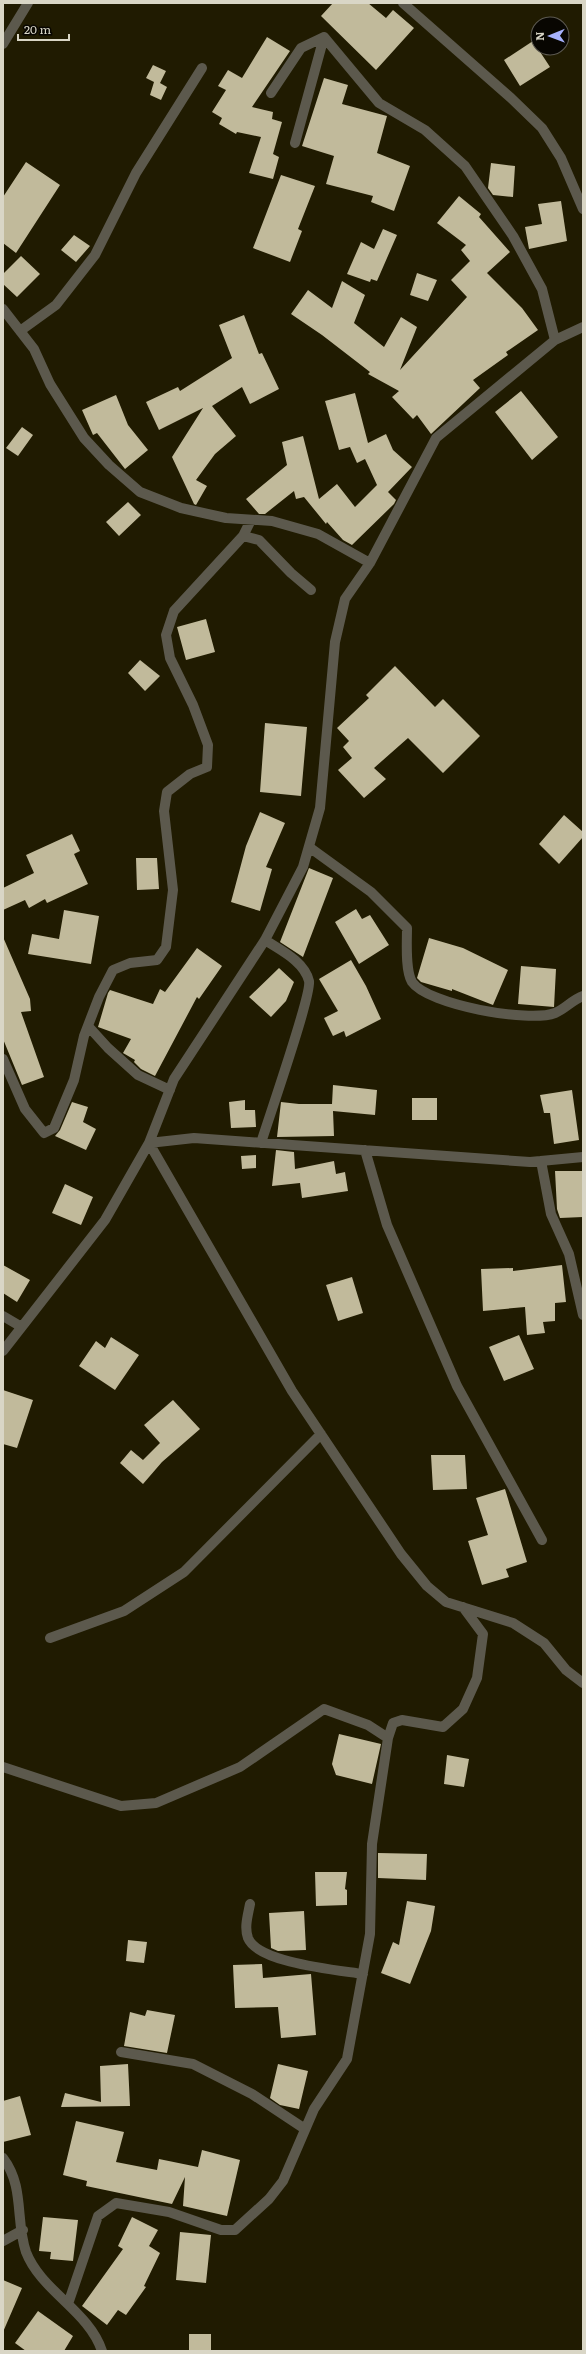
<svg xmlns="http://www.w3.org/2000/svg" width="586" height="2354" font-family="Literata,serif">
<style>
.building{fill:#c1ba9b}
.lines{fill:none;stroke-linecap:round;stroke-linejoin:round}
.street{stroke:#5c594d;stroke-width:10}
</style>
<rect width="100%" height="100%" fill="#201b01"/>
<path class="building" d="M 333,3 L 368,3 L 386,18 L 393,10 L 414,28 L 376,70 L 321,16 Z
M 267,37 L 290,51 L 252,107 L 273,112 L 272,119 L 282,122 L 273,154 L 279,157 L 273,179 L 249,173 L 261,137 L 237,132 L 236,134 L 219,124 L 222,118 L 212,112 L 226,90 L 218,86 L 228,70 L 242,78 Z
M 533,41 L 550,67 L 520,86 L 504,60 Z
M 153,65 L 166,71 L 160,83 L 167,87 L 161,100 L 150,95 L 154,82 L 146,78 Z
M 324,78 L 348,85 L 342,104 L 387,116 L 377,153 L 410,166 L 394,211 L 371,202 L 373,196 L 326,184 L 334,156 L 302,146 Z
M 26,162 L 60,185 L 16,253 L 3,243 L 3,197 Z
M 491,163 L 515,166 L 513,197 L 493,195 L 488,188 Z
M 281,175 L 315,186 L 298,229 L 302,231 L 290,262 L 253,248 Z
M 459,196 L 481,214 L 479,217 L 510,252 L 487,273 L 522,308 L 538,330 L 506,352 L 508,355 L 473,380 L 480,388 L 431,434 L 417,415 L 413,419 L 392,397 L 399,391 L 368,374 L 370,372 L 322,335 L 291,314 L 308,290 L 332,308 L 342,281 L 365,295 L 354,323 L 384,347 L 401,317 L 417,327 L 400,370 L 467,297 L 451,280 L 470,261 L 461,250 L 466,245 L 437,223 Z
M 561,201 L 567,241 L 529,249 L 525,227 L 542,224 L 538,204 Z
M 383,229 L 397,235 L 377,281 L 371,279 L 370,282 L 347,274 L 361,242 L 374,249 Z
M 74,235 L 90,246 L 76,262 L 61,250 Z
M 21,256 L 40,274 L 17,297 L 3,284 L 3,274 Z
M 417,273 L 437,280 L 428,301 L 410,295 Z
M 244,315 L 259,354 L 262,353 L 279,389 L 250,404 L 242,387 L 212,406 L 236,436 L 215,454 L 196,480 L 207,486 L 196,505 L 194,504 L 172,457 L 203,408 L 159,430 L 146,402 L 178,387 L 180,391 L 232,358 L 219,325 Z
M 521,391 L 558,437 L 532,460 L 495,412 Z
M 355,393 L 368,443 L 386,434 L 393,450 L 412,467 L 388,492 L 396,500 L 394,504 L 352,545 L 343,540 L 327,522 L 326,524 L 304,497 L 296,499 L 294,491 L 265,514 L 259,514 L 246,499 L 287,465 L 282,442 L 303,436 L 319,499 L 337,484 L 355,507 L 377,485 L 365,459 L 357,463 L 350,447 L 339,450 L 325,401 Z
M 116,395 L 128,425 L 148,450 L 125,469 L 97,433 L 93,435 L 82,410 Z
M 22,427 L 33,435 L 18,456 L 6,448 Z
M 128,502 L 141,515 L 119,536 L 106,522 Z
M 206,619 L 215,652 L 186,660 L 177,627 Z
M 140,660 L 160,676 L 145,691 L 128,673 Z
M 395,666 L 435,707 L 443,699 L 480,736 L 443,773 L 408,738 L 374,768 L 386,779 L 364,798 L 338,770 L 352,758 L 343,747 L 349,741 L 337,728 L 369,698 L 366,695 Z
M 265,723 L 307,727 L 301,796 L 260,792 Z
M 260,812 L 285,823 L 266,867 L 272,869 L 260,911 L 231,902 L 246,846 Z
M 564,815 L 583,832 L 583,837 L 559,864 L 539,844 Z
M 72,834 L 80,851 L 74,854 L 88,884 L 47,903 L 45,899 L 29,908 L 25,900 L 3,910 L 3,888 L 34,873 L 26,855 Z
M 136,858 L 157,858 L 159,889 L 137,890 Z
M 309,868 L 333,878 L 303,957 L 280,942 Z
M 356,909 L 362,919 L 370,915 L 389,945 L 359,964 L 335,922 Z
M 64,910 L 99,916 L 91,964 L 28,954 L 32,934 L 59,939 Z
M 3,937 L 30,999 L 31,1011 L 21,1012 L 44,1077 L 22,1085 L 3,1039 Z
M 429,938 L 463,948 L 508,970 L 493,1005 L 452,989 L 452,991 L 421,982 L 417,978 Z
M 197,948 L 222,966 L 199,999 L 197,997 L 155,1076 L 141,1069 L 134,1062 L 135,1060 L 123,1053 L 131,1039 L 98,1027 L 108,993 L 110,990 L 153,1004 L 160,989 L 165,992 Z
M 351,960 L 366,986 L 381,1019 L 346,1037 L 344,1031 L 333,1036 L 324,1018 L 338,1011 L 319,979 Z
M 521,966 L 556,969 L 554,1007 L 518,1004 Z
M 279,968 L 294,982 L 286,1001 L 271,1017 L 249,997 Z
M 333,1085 L 377,1090 L 375,1115 L 333,1111 L 334,1136 L 277,1137 L 281,1102 L 299,1104 L 332,1104 Z
M 572,1090 L 579,1140 L 554,1144 L 550,1113 L 544,1113 L 540,1095 Z
M 412,1098 L 437,1098 L 437,1120 L 412,1120 Z
M 245,1100 L 245,1110 L 255,1110 L 256,1127 L 231,1128 L 229,1102 Z
M 72,1102 L 88,1107 L 83,1122 L 96,1129 L 86,1150 L 55,1136 L 60,1130 Z
M 276,1150 L 294,1152 L 295,1169 L 334,1161 L 336,1174 L 345,1172 L 348,1191 L 302,1198 L 300,1183 L 272,1186 Z
M 256,1155 L 256,1168 L 242,1169 L 241,1156 Z
M 555,1171 L 583,1171 L 583,1217 L 560,1218 L 557,1209 Z
M 65,1184 L 93,1197 L 81,1225 L 52,1213 Z
M 3,1265 L 30,1280 L 17,1302 L 3,1293 Z
M 562,1265 L 566,1302 L 555,1303 L 555,1321 L 543,1322 L 545,1333 L 527,1335 L 525,1307 L 483,1311 L 481,1269 L 513,1268 L 513,1271 Z
M 352,1277 L 363,1313 L 338,1321 L 326,1285 Z
M 519,1335 L 534,1369 L 504,1381 L 489,1347 Z
M 111,1337 L 139,1355 L 115,1390 L 79,1366 L 96,1341 L 105,1348 Z
M 3,1390 L 33,1400 L 17,1448 L 3,1444 Z
M 173,1400 L 200,1429 L 162,1462 L 143,1484 L 120,1463 L 131,1450 L 143,1460 L 160,1443 L 144,1425 Z
M 431,1455 L 465,1455 L 467,1489 L 433,1490 Z
M 505,1489 L 527,1562 L 506,1569 L 509,1577 L 482,1585 L 468,1541 L 488,1535 L 476,1498 Z
M 339,1734 L 381,1744 L 372,1784 L 336,1775 L 332,1764 Z
M 447,1755 L 469,1759 L 464,1787 L 444,1784 Z
M 378,1853 L 427,1854 L 426,1880 L 378,1878 Z
M 315,1872 L 347,1872 L 345,1889 L 347,1890 L 347,1905 L 316,1906 Z
M 407,1901 L 435,1906 L 431,1931 L 410,1984 L 381,1973 L 393,1942 L 399,1945 Z
M 304,1911 L 306,1950 L 278,1951 L 271,1948 L 269,1913 Z
M 128,1940 L 147,1942 L 144,1963 L 126,1961 Z
M 262,1964 L 263,1978 L 311,1974 L 316,2035 L 281,2038 L 278,2007 L 235,2008 L 233,1965 Z
M 147,2010 L 175,2015 L 167,2053 L 124,2046 L 130,2012 L 145,2016 Z
M 128,2064 L 130,2106 L 61,2107 L 65,2093 L 101,2102 L 100,2066 Z
M 278,2064 L 308,2071 L 299,2109 L 280,2105 L 270,2098 Z
M 20,2096 L 31,2135 L 3,2142 L 3,2101 Z
M 76,2121 L 124,2132 L 116,2162 L 157,2170 L 159,2159 L 198,2167 L 202,2150 L 240,2160 L 227,2216 L 183,2206 L 185,2177 L 172,2204 L 86,2186 L 87,2181 L 63,2175 Z
M 43,2217 L 78,2220 L 73,2261 L 50,2259 L 51,2252 L 39,2251 Z
M 132,2217 L 158,2230 L 149,2246 L 160,2253 L 144,2286 L 146,2287 L 126,2315 L 118,2310 L 107,2325 L 82,2306 L 123,2249 L 118,2246 Z
M 180,2232 L 211,2235 L 206,2283 L 176,2280 Z
M 3,2280 L 22,2288 L 3,2332 Z
M 38,2311 L 73,2336 L 64,2351 L 26,2351 L 15,2343 Z
M 189,2334 L 211,2334 L 211,2351 L 189,2351 Z"/>
<g class="lines">
<path class="street" d="M 403,3 L 511,98 L 542,128 L 561,158 L 583,209
M 324,37 L 379,103 L 425,130 L 465,166 L 513,236 L 542,289 L 555,340
M 3,44 L 28,3
M 271,93 L 301,48 L 324,37
M 295,143 L 324,37
M 3,309 L 34,349 L 50,384 L 84,438 L 109,465 L 140,492 L 181,508 L 226,518 L 272,521 L 318,534 L 370,563
M 20,331 L 56,305 L 95,255 L 136,173 L 202,68
M 243,536 L 259,540 L 291,573 L 311,590
M 309,847 L 371,892 L 407,928 C 407,942 405,970 412,982 C 428,1005 529,1023 555,1013 C 565,1009 572,1000 583,996
M 88,1026 L 108,1048 L 138,1075 L 170,1090
M 3,1059 L 25,1109 L 44,1133 L 54,1128 L 74,1080 L 84,1036 L 99,997 L 113,970 L 130,963 L 157,960 L 166,947 L 173,890 L 164,811 L 167,792 L 190,774 L 207,767 L 208,745 L 193,705 L 170,658 L 166,635 L 174,611 L 243,536 L 251,520
M 261,1143 C 268,1120 312,994 309,981 C 304,961 280,950 265,940
M 365,1150 L 387,1225 L 457,1386 L 542,1540
M 583,1157 L 530,1162 L 194,1138 L 149,1143 L 292,1391 L 401,1554 L 427,1586 L 446,1602 L 513,1623 L 544,1643 L 566,1670 L 583,1683
M 541,1161 L 551,1214 L 569,1254 L 583,1315
M 3,1316 L 20,1326
M 3,1351 L 105,1220 L 149,1143 L 174,1079 L 265,940 L 303,867 L 320,808 L 335,642 L 345,599 L 370,563 L 436,438 L 555,340 L 583,327
M 50,1638 L 124,1611 L 184,1572 L 321,1434
M 3,1767 L 121,1806 L 156,1803 L 240,1767 L 324,1709 L 368,1725 L 388,1738
M 250,1904 C 248,1915 244,1927 248,1938 C 258,1963 338,1970 363,1974
M 121,2052 L 193,2064 L 252,2094 L 305,2129
M 3,2158 C 25,2187 15,2220 26,2252 C 41,2291 89,2311 102,2351
M 3,2241 L 23,2230
M 68,2304 L 98,2216 L 116,2203 L 169,2212 L 221,2230 L 235,2230 L 269,2199 L 283,2181 L 314,2109 L 347,2059 L 370,1934 L 372,1844 L 388,1738 L 393,1723 L 402,1720 L 443,1727 L 463,1709 L 477,1678 L 483,1634 L 463,1607"/>
</g>
<rect width="586" height="2354" fill="none" stroke="#d9d6c6" stroke-width="8"/>
<g transform="translate(550 36) rotate(269)"><circle r="19" fill="#080601" stroke="#5c5950"/>
<path d="M0-3L7 15L0 10L-7 15Z" fill="#a6b1fc"/>
<text y="-6" font-size="11" font-weight="bold" text-anchor="middle" fill="#d9d6c6">N</text>
</g>
<path d="M18 34v6h51v-6" fill="none" stroke="#d9d6c6" stroke-width="2"/>
<text x="24" y="34" font-size="12" fill="#d9d6c6" stroke="#080601" stroke-width="3" paint-order="stroke">20 m</text>
</svg>
